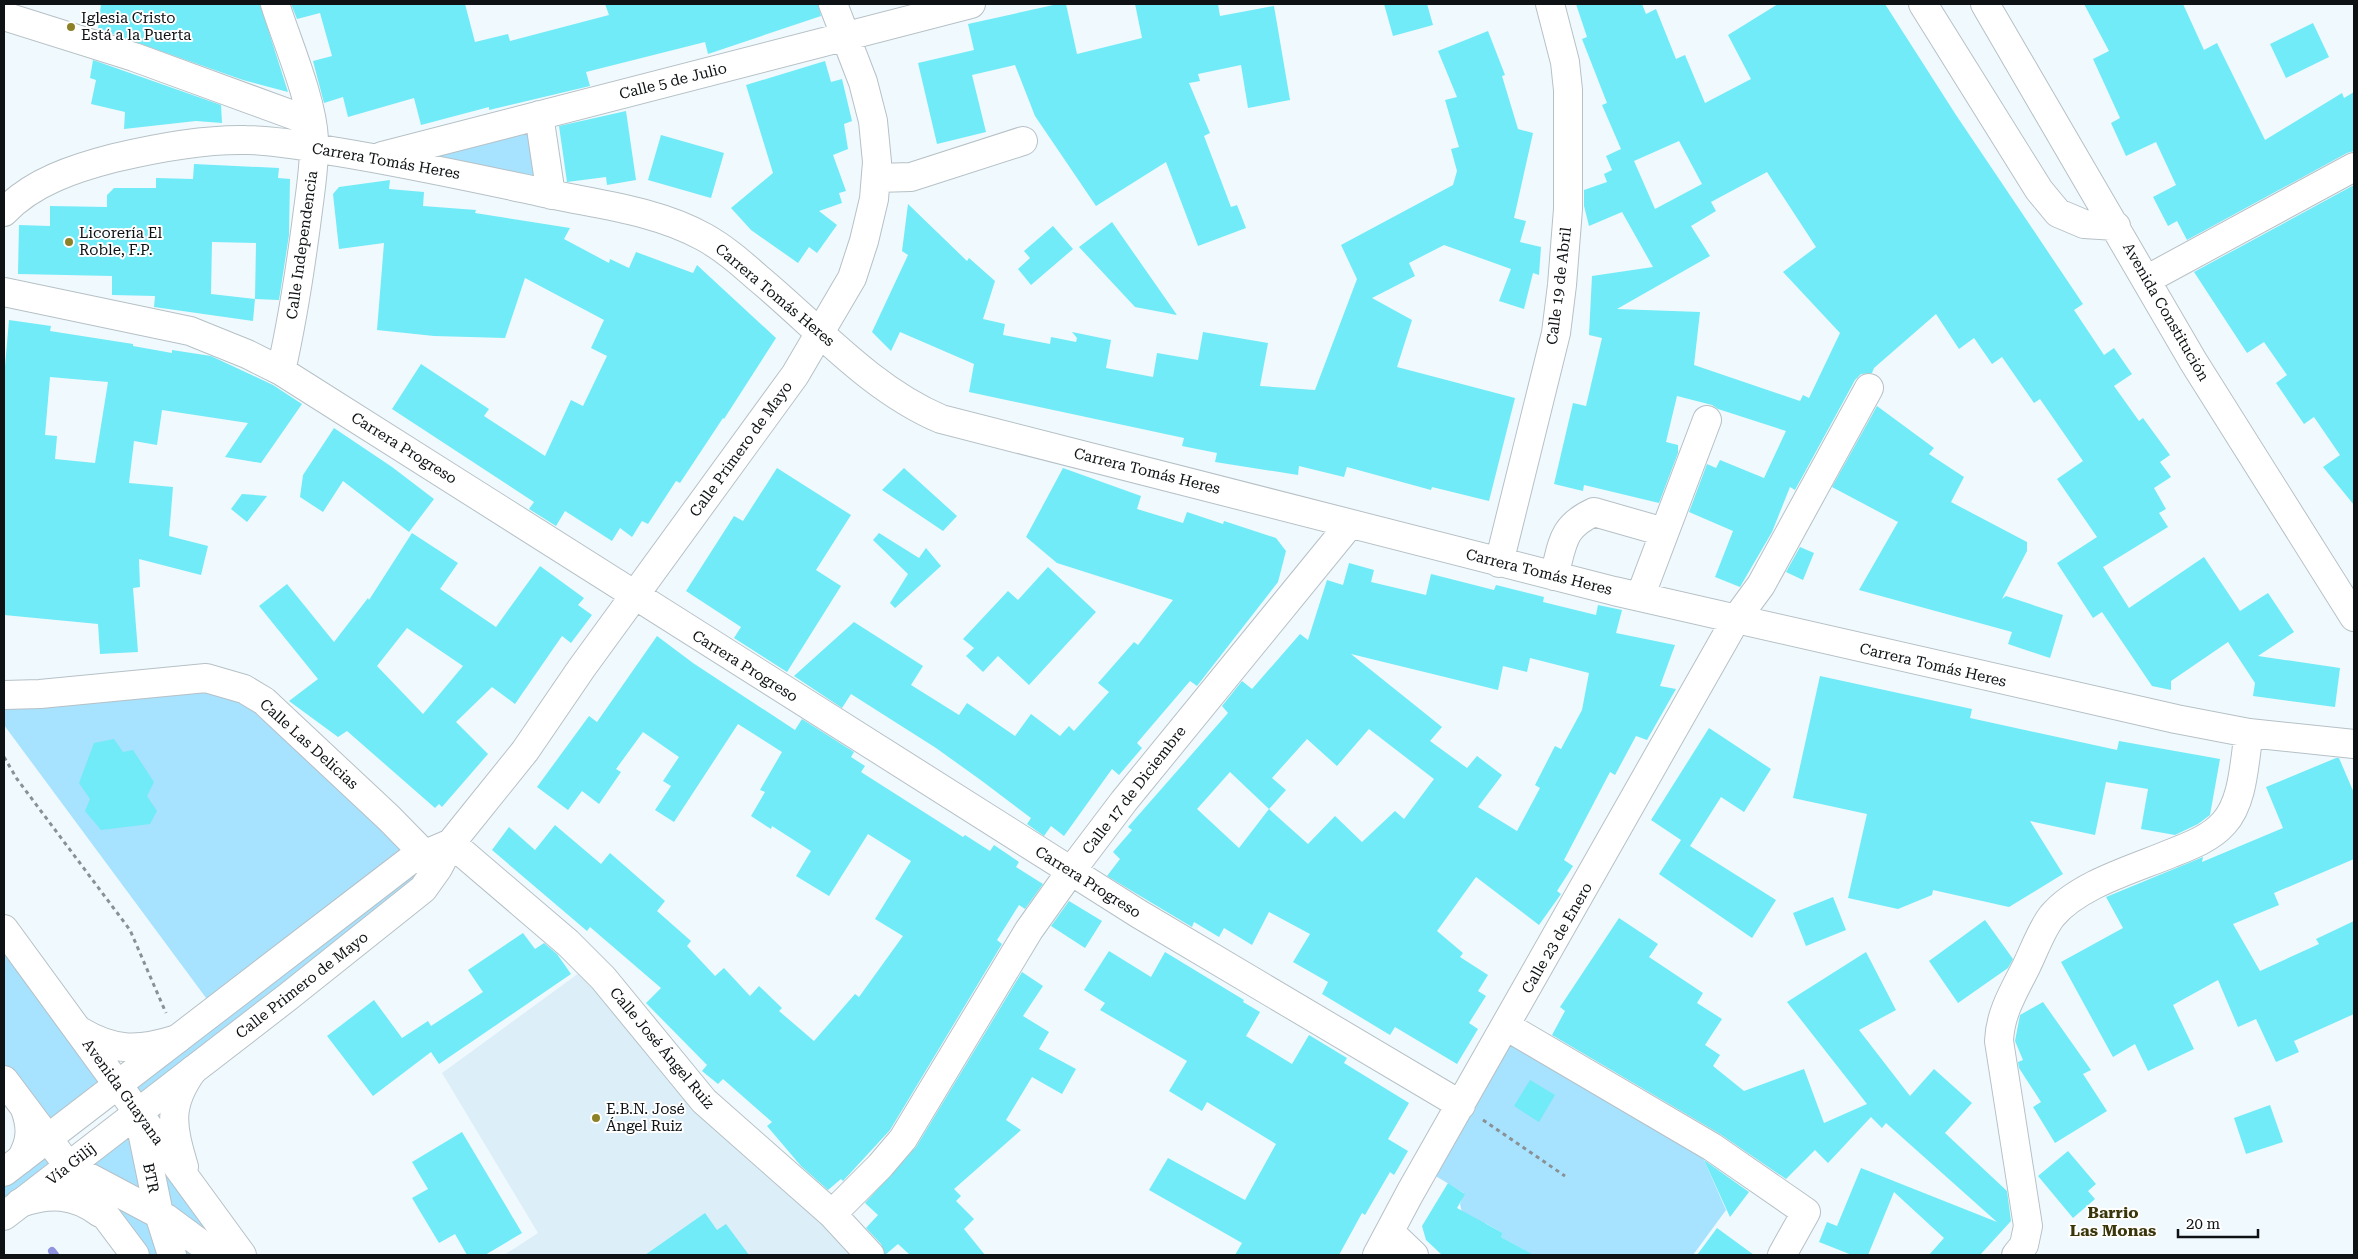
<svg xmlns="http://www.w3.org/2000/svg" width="2358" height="1259" font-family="'Roboto Serif',serif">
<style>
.built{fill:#dceef8}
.green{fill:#a7e2ff;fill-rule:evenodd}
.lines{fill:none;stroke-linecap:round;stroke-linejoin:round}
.stream{stroke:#9094e0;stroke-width:8}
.building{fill:#71ebf7;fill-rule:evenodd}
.minor-casing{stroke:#b6c1c6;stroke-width:30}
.highway-casing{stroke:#b6c1c6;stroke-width:30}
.path{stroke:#8a9195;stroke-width:3;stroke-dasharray:4 4;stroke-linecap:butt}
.minor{stroke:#fff;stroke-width:28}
.highway{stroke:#fff;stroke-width:28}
.poi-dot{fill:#8d8128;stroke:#fff;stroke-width:2}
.labels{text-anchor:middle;stroke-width:4;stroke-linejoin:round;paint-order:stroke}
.poi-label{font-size:15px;fill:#0e1214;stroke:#fff;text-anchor:start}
.street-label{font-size:15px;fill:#0e1214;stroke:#fff}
.neighbourhood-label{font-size:16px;font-weight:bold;fill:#3b350a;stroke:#fff}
</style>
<rect width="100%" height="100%" fill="#f0f9fe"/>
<path class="built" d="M 590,965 L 870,1255 L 504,1255 L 538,1233 L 442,1073 Z"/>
<path class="green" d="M 539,115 L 551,195 L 374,158 Z
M 224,682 L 438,868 L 138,1112 L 242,1255 L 135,1255 L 68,1167 L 4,1216 L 4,1172 L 47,1139 L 4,1080 L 4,929 L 117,1084 L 215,1010 L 4,725 L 4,695 ZM 118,1085 L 138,1113 L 68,1166 L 48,1139 Z
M 1506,1026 L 1700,1151 L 1726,1210 L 1693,1255 L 1533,1255 L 1501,1237 L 1503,1233 L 1487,1224 L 1463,1217 L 1460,1204 L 1464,1193 L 1424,1169 Z"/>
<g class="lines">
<path class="stream" d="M 52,1251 L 55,1255"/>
</g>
<path class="building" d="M 101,4 L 260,4 L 288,92 L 243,80 L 98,29 Z
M 291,4 L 465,4 L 475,42 L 508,34 L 510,41 L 609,15 L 605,4 L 818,4 L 821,16 L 708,54 L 705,42 L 586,72 L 590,86 L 489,110 L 489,107 L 421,125 L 414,98 L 348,117 L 343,97 L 324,103 L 313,61 L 332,56 L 320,13 L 297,19 Z
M 1058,4 L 1066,4 L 1077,54 L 1142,38 L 1135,4 L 1218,4 L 1220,16 L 1274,6 L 1290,100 L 1248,108 L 1241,65 L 1198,74 L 1200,81 L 1189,83 L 1210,133 L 1204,136 L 1231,207 L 1237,205 L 1246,228 L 1198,246 L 1166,162 L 1096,206 L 1035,116 L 1015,65 L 972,75 L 986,132 L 937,144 L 918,63 L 974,50 L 968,24 Z
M 1384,4 L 1427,4 L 1433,25 L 1393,36 Z
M 1576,4 L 1642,4 L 1646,14 L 1656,9 L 1676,59 L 1685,55 L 1705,103 L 1751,79 L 1728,35 L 1778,4 L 1885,4 L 1956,115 L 2083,304 L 2074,310 L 2104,355 L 2114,348 L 2132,374 L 2114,386 L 2139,421 L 2143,418 L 2170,455 L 2160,462 L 2171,477 L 2154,488 L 2166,509 L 2159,513 L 2168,527 L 2103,567 L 2129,608 L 2204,557 L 2240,611 L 2268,593 L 2294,632 L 2258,656 L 2340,668 L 2335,707 L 2253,696 L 2255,683 L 2228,642 L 2171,681 L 2171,690 L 2152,686 L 2102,612 L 2093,618 L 2057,563 L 2097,537 L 2057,479 L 2083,461 L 2040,399 L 2034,403 L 2002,357 L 1992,364 L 1974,338 L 1959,349 L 1936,314 L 1874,368 L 1872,373 L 1861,374 L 1855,380 L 1795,490 L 1790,487 L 1772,532 L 1740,587 L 1715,577 L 1733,531 L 1689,512 L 1707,464 L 1716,468 L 1720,460 L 1764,478 L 1786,431 L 1718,409 L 1712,405 L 1677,396 L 1666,442 L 1678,445 L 1678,453 L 1659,503 L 1584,485 L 1583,491 L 1554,484 L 1573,403 L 1586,406 L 1602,338 L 1589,335 L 1592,276 L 1653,267 L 1622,212 L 1589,226 L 1584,206 L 1584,190 L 1607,182 L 1604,174 L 1612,170 L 1606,156 L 1621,149 L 1602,105 L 1607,103 L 1582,39 L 1587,37 ZM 1679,141 L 1702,184 L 1655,209 L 1634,161 ZM 1767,172 L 1816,247 L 1783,272 L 1840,333 L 1809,398 L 1803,395 L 1800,401 L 1694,365 L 1700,312 L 1617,309 L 1710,256 L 1691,226 L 1716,211 L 1711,202 Z
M 2084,4 L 2183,4 L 2204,50 L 2217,43 L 2265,140 L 2342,93 L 2344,98 L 2354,92 L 2354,151 L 2347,153 L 2187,240 L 2177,221 L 2168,226 L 2153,197 L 2176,185 L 2156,142 L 2126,156 L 2111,123 L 2120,118 L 2093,59 L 2109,51 Z
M 2313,23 L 2329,57 L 2286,78 L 2270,44 Z
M 1488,31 L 1505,75 L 1502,76 L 1518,129 L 1533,133 L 1514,218 L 1526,221 L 1520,242 L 1541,247 L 1539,275 L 1533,273 L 1524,309 L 1499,301 L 1511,269 L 1444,245 L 1409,263 L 1415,276 L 1372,298 L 1412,320 L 1397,367 L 1515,398 L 1489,501 L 1432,487 L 1431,490 L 1347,467 L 1344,477 L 1299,466 L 1298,475 L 1215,462 L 1217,453 L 1182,446 L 1184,438 L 969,392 L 974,364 L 900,332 L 891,351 L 872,332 L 908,255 L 902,251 L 908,204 L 967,261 L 969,258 L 995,281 L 983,319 L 1005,324 L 1003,335 L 1050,344 L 1051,337 L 1076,342 L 1077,338 L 1072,332 L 1111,340 L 1106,368 L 1153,377 L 1157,353 L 1198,360 L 1203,332 L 1268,343 L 1260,386 L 1315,390 L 1357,279 L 1341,245 L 1453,185 L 1457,171 L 1451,149 L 1459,147 L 1445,100 L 1457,97 L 1438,51 Z
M 93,60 L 221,105 L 222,123 L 196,121 L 124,129 L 125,112 L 91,104 L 96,80 L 90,78 Z
M 825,61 L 831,82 L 842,79 L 852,121 L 844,124 L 848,149 L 833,155 L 846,191 L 839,193 L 842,203 L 819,211 L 837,225 L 817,253 L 809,247 L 798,263 L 751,230 L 731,208 L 773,173 L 746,85 Z
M 626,111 L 636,180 L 607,185 L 606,177 L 567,182 L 559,126 Z
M 661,135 L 724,153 L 711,198 L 648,180 Z
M 194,164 L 279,168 L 278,178 L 290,179 L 289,235 L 279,300 L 255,299 L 253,321 L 154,307 L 155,296 L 112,295 L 112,276 L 18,274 L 19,225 L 50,226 L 50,206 L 107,207 L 107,195 L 114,188 L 156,188 L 156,178 L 193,179 ZM 212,242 L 256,243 L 255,299 L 211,294 Z
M 390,180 L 389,189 L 424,192 L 423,206 L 476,210 L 475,213 L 570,228 L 564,239 L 609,263 L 610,259 L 629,268 L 636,252 L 693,273 L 697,265 L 776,338 L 724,419 L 723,418 L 680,483 L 676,481 L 648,524 L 642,521 L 632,537 L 620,528 L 612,541 L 565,511 L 556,526 L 529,509 L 534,502 L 392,409 L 421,364 L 489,409 L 484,416 L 545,456 L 571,400 L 583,406 L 607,356 L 591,348 L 604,320 L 525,278 L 505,338 L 434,336 L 377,330 L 384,243 L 339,249 L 333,194 L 339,187 Z
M 2354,185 L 2354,505 L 2323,467 L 2340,455 L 2314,417 L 2304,424 L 2276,383 L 2287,375 L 2264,342 L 2247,353 L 2194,272 Z
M 1112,222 L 1177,315 L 1135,307 L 1079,247 Z
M 1053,226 L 1073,249 L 1031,285 L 1018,269 L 1030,258 L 1024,251 Z
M 9,320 L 51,326 L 50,331 L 133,344 L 133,346 L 172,353 L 172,350 L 211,356 L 273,385 L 302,404 L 261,463 L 225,457 L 248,423 L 162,410 L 157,445 L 134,441 L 129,483 L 173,487 L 169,536 L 208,546 L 201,575 L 139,559 L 140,587 L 133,588 L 138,652 L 100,654 L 98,624 L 4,615 L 4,378 ZM 50,377 L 108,382 L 95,463 L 55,459 L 57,436 L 45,435 Z
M 1877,406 L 1934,448 L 1929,454 L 1964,477 L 1951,502 L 2027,542 L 2027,551 L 2002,599 L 2006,596 L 2063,615 L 2050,658 L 2008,644 L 2012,632 L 1859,590 L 1898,522 L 1832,487 Z
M 334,428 L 392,467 L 434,499 L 409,532 L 343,481 L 323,512 L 300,497 L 303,475 Z
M 777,468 L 851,515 L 816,570 L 841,586 L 787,672 L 734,638 L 741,627 L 686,591 L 734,516 L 743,521 Z
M 904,468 L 957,516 L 943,531 L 882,490 Z
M 1063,468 L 1141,496 L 1137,509 L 1183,523 L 1187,512 L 1223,524 L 1224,521 L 1276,538 L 1286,551 L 1278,582 L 1197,686 L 1190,681 L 1137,743 L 1142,748 L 1119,775 L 1112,769 L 1064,836 L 1051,826 L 1044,836 L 1027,824 L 1031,818 L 982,781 L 936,748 L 851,694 L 842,708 L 794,676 L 854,622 L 923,666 L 911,685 L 959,715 L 967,703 L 1015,736 L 1031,714 L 1060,736 L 1069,726 L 1074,731 L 1109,692 L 1098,683 L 1134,642 L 1138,645 L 1173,600 L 1057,563 L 1026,537 Z
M 242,494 L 267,496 L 247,522 L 231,509 Z
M 412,533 L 458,563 L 440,589 L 496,627 L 540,566 L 584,598 L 578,605 L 592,615 L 571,643 L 562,636 L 515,704 L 492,687 L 456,722 L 488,754 L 442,807 L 439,804 L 435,808 L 347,731 L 338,737 L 289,701 L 318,679 L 259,606 L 287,584 L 334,642 L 368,598 L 369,600 ZM 407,628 L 463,666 L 423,714 L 377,666 Z
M 879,533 L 919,558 L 926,548 L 941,566 L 895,608 L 890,603 L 908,574 L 873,540 Z
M 1800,547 L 1814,553 L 1803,580 L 1786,572 Z
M 1349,563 L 1374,570 L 1371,582 L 1426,595 L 1431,574 L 1494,590 L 1496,585 L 1544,597 L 1543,602 L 1596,615 L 1598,605 L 1622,610 L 1616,633 L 1675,645 L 1660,686 L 1676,689 L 1647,740 L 1636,736 L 1615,775 L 1610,772 L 1564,860 L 1573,866 L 1557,891 L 1561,894 L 1539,925 L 1476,877 L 1437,931 L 1463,953 L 1460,957 L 1488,975 L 1478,991 L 1486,996 L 1469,1023 L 1478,1029 L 1457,1064 L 1395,1027 L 1390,1035 L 1322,994 L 1328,982 L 1293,962 L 1310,934 L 1269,912 L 1252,945 L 1224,928 L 1219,937 L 1194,922 L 1192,927 L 1107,876 L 1120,859 L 1113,852 L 1132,830 L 1128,827 L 1228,713 L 1222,706 L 1242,681 L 1252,689 L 1300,634 L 1308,640 L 1327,580 L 1343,585 ZM 1351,654 L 1498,690 L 1503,666 L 1527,672 L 1530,658 L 1589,673 L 1582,710 L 1561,749 L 1555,746 L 1535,785 L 1540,788 L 1517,831 L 1478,807 L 1502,775 L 1477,756 L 1467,768 L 1430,741 L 1442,727 ZM 1369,729 L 1434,779 L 1404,819 L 1395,811 L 1362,842 L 1335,816 L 1308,844 L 1269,809 L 1286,790 L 1272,778 L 1307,739 L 1337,766 ZM 1230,772 L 1269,809 L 1239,848 L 1197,809 Z
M 1048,567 L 1096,612 L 1029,685 L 998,656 L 983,672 L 966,656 L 974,648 L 963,639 L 1008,591 L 1018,600 Z
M 657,636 L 693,663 L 795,730 L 802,719 L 854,752 L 851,757 L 865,766 L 861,772 L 963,837 L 965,835 L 990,851 L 994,845 L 1019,862 L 1016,867 L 1043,884 L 1025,909 L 1019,905 L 997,940 L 1002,944 L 890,1130 L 843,1181 L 841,1179 L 828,1190 L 801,1166 L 767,1126 L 772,1122 L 723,1079 L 718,1084 L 702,1071 L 707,1065 L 646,1003 L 661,988 L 590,927 L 587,931 L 492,850 L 509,827 L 535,850 L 555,825 L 601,864 L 610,853 L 665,901 L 657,911 L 691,941 L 687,946 L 715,976 L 724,968 L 750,996 L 759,986 L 782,1008 L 779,1011 L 814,1041 L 855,994 L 859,997 L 903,936 L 875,919 L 911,861 L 868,834 L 829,896 L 796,876 L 811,851 L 772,826 L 771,829 L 751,816 L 765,792 L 760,790 L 782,752 L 738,724 L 674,822 L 655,810 L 671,786 L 663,781 L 679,757 L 643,732 L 616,769 L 621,772 L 599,804 L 582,791 L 568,810 L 537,787 L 589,716 L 597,722 Z
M 1820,676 L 1972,709 L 1970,718 L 2117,750 L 2119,741 L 2220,759 L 2210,815 L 2198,824 L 2175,835 L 2141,829 L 2148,789 L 2106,782 L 2095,835 L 2030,821 L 2063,874 L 2009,907 L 1933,890 L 1932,895 L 1898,909 L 1848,898 L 1867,814 L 1793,798 Z
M 1709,728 L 1771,769 L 1744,812 L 1721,797 L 1690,846 L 1776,900 L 1752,938 L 1659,874 L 1681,840 L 1651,820 Z
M 114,739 L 123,752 L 133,750 L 154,782 L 147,796 L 157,811 L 150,824 L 101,830 L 85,811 L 90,799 L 79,783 L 94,743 Z
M 2336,758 L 2339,758 L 2354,793 L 2354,859 L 2274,893 L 2279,905 L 2233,924 L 2260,971 L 2319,944 L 2316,939 L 2354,921 L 2354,1014 L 2294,1041 L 2299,1052 L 2276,1062 L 2256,1019 L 2238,1027 L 2218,980 L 2173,1005 L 2194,1049 L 2148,1071 L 2135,1044 L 2113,1057 L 2061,962 L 2123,928 L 2106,897 L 2203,857 L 2202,862 L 2283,828 L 2266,787 Z
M 1833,897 L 1846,930 L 1806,946 L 1793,913 Z
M 1069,901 L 1102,921 L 1085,948 L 1051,926 Z
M 1619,918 L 1658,944 L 1649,957 L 1703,993 L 1697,1003 L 1722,1019 L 1705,1045 L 1720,1055 L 1713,1066 L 1744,1091 L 1804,1069 L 1824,1123 L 1867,1104 L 1787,1002 L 1866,952 L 1896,1010 L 1859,1030 L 1910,1096 L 1934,1069 L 1972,1103 L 1945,1133 L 2007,1191 L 2011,1221 L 1980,1255 L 1929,1255 L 1944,1238 L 1894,1192 L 1868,1255 L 1852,1255 L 1819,1242 L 1827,1222 L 1837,1226 L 1861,1168 L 1997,1222 L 1886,1123 L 1882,1128 L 1871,1117 L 1828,1163 L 1815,1150 L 1786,1179 L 1720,1134 L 1552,1035 L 1565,1011 L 1560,1007 Z
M 1985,920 L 2013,959 L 2008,968 L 1958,1003 L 1929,961 Z
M 523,933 L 535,949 L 544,943 L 557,954 L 571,974 L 439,1064 L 431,1052 L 373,1096 L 327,1036 L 374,1000 L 402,1038 L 428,1021 L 431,1026 L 483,992 L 468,970 Z
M 1109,951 L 1151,977 L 1165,952 L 1244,1000 L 1243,1002 L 1260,1012 L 1246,1036 L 1292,1064 L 1309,1035 L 1347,1058 L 1344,1063 L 1409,1103 L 1388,1139 L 1408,1151 L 1394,1175 L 1390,1172 L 1365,1215 L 1362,1213 L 1339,1255 L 1235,1255 L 1242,1243 L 1149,1190 L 1168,1158 L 1245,1200 L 1276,1144 L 1207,1102 L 1202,1111 L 1169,1091 L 1187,1061 L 1100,1010 L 1105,1003 L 1084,990 Z
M 1022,972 L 1043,986 L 1023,1016 L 1049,1032 L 1039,1049 L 1076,1069 L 1062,1094 L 1032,1077 L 1006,1120 L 1021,1130 L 954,1189 L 961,1196 L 956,1201 L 974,1219 L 964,1229 L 985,1255 L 910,1255 L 898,1244 L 885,1255 L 881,1244 L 866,1228 L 878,1215 L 865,1203 L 916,1147 Z
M 2043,1002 L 2091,1070 L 2083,1074 L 2107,1111 L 2055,1143 L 2033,1107 L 2041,1102 L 2019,1068 L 2018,1062 L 2023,1060 L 2015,1041 L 2020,1015 Z
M 1530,1080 L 1555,1095 L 1539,1122 L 1514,1106 Z
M 2270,1105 L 2283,1142 L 2246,1154 L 2234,1118 Z
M 462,1132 L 522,1233 L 485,1255 L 467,1255 L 455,1234 L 439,1243 L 412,1198 L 428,1189 L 412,1162 Z
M 2068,1151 L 2096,1184 L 2088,1191 L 2095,1199 L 2073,1218 L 2038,1176 Z
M 1704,1160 L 1749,1192 L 1730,1217 Z
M 1448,1183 L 1465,1194 L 1457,1208 L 1503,1233 L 1501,1237 L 1534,1255 L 1442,1255 L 1426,1240 L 1422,1226 Z
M 705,1213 L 717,1230 L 726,1224 L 749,1255 L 645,1255 Z
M 1717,1228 L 1754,1255 L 1697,1255 Z"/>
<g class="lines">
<g class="minor-casing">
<path id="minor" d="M 275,4 C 287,42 312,99 314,139 C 315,162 311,187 308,210 C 301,265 293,318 281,371
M 1923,4 L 2039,190 L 2058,213 L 2084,224 L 2116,226
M 1985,4 L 2193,361 L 2354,617
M 4,16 L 134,57 L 312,122
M 539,115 L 551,195
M 382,156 L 971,4
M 876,178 L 911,177 L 1023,141
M 4,212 C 32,182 75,168 114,158 C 156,148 202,139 246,140 C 277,140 308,147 338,152 C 405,163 470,177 536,191 C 592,204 654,209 704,237 C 724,248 741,263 758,278 C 816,326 870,389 941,419 L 1614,591 L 2176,719 L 2249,733 L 2354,744
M 2146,280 L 2354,167
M 4,292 L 190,331 L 247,354 L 281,371 L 1139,914 L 1461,1105
M 1499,563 L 1556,333 L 1562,285 L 1568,209 L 1568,90 L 1565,62 L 1550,4
M 1554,576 C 1563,544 1561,527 1594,512 L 1664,532
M 1640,597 L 1707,420
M 4,695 L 40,694 L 206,678 L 244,689 L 264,701 L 389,818 L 437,867
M 451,843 L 568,943 L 603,978 L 704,1101 L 832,1214 L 870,1255
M 1506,1026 L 1712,1147 L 1806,1212 L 1782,1255
M 138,1112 L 159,1214 L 172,1255
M 68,1166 L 166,1218 L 216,1255
M 4,1172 L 409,861 L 451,843
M 832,1214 L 880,1166 L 903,1139 L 1029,930 L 1071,871 L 1124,801 L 1350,524
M 4,1216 L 289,996 L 423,889 L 438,868 L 451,843 L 525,751 L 581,669 L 795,375 L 852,278 L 864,241 L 874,199 L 877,162 L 873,121 L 863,82 L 833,4
M 1390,1232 L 1414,1255
M 1377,1255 L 1410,1193 L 1736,619 L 1761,585 L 1869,388
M 2016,1255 L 2024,1245 L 2028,1226 L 1999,1041 C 2000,1013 2014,991 2026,967 C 2034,951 2041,930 2052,916 C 2079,884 2134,869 2172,853 C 2190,846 2211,838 2224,823 C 2244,801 2244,761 2249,733"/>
</g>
<g class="highway-casing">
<path id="highway" d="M 4,929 L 242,1255
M 80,1031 C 115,1052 139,1051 177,1039
M 4,1080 L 135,1255
M 21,1159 C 31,1142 32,1128 25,1109
M 184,1167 C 172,1126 167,1106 193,1070
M 20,1203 C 49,1193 74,1193 100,1213"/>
</g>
<path class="path" d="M 4,757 L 17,779 L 130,930 L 166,1013
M 1483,1120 L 1565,1176"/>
<use href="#minor" class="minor"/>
<use href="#highway" class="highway"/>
</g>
<g class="poi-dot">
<circle cx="71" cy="27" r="5"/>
<circle cx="69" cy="242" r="5"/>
<circle cx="596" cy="1118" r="5"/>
</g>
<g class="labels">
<g class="poi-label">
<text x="81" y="23">Iglesia Cristo<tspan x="81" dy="17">Está a la Puerta</tspan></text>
<text x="79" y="238">Licorería El<tspan x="79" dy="17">Roble, F.P.</tspan></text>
<text x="606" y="1114">E.B.N. José<tspan x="606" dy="17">Ángel Ruiz</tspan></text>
</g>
<g class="street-label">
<text transform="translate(673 81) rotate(-14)" y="5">Calle 5 de Julio</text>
<text transform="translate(386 161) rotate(10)" y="5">Carrera Tomás Heres</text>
<text transform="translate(302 245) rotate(-82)" y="5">Calle Independencia</text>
<text transform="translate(1559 286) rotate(-83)" y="5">Calle 19 de Abril</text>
<text transform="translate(775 295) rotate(40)" y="5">Carrera Tomás Heres</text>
<text transform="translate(2166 312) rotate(60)" y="5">Avenida Constitución</text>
<text transform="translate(404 448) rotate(32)" y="5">Carrera Progreso</text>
<text transform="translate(741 449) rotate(-54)" y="5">Calle Primero de Mayo</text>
<text transform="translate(1147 471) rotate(14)" y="5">Carrera Tomás Heres</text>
<text transform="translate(1539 572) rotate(14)" y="5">Carrera Tomás Heres</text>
<text transform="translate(1933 665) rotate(13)" y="5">Carrera Tomás Heres</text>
<text transform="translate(745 666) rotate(32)" y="5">Carrera Progreso</text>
<text transform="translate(309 744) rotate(42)" y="5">Calle Las Delicias</text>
<text transform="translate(1134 790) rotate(-52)" y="5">Calle 17 de Diciembre</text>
<text transform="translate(1088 882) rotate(32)" y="5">Carrera Progreso</text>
<text transform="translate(1557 938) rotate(-60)" y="5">Calle 23 de Enero</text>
<text transform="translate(302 985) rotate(-38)" y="5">Calle Primero de Mayo</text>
<text transform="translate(662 1048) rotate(50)" y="5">Calle José Ángel Ruiz</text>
<text transform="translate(123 1092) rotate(54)" y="5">Avenida Guayana</text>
<text transform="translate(71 1164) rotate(-38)" y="5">Vía Gilij</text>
<text transform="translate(151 1178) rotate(78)" y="5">BTR</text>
</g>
<g class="neighbourhood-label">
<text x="2113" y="1218">Barrio<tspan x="2113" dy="18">Las Monas</tspan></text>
</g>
</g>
<rect width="2358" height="1259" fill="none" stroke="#0e1214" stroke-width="10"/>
<path d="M2178 1229v8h80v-8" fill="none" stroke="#0e1214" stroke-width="2.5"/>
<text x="2186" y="1229" font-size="15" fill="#0e1214" stroke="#ffffff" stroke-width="4" paint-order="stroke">20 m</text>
</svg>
